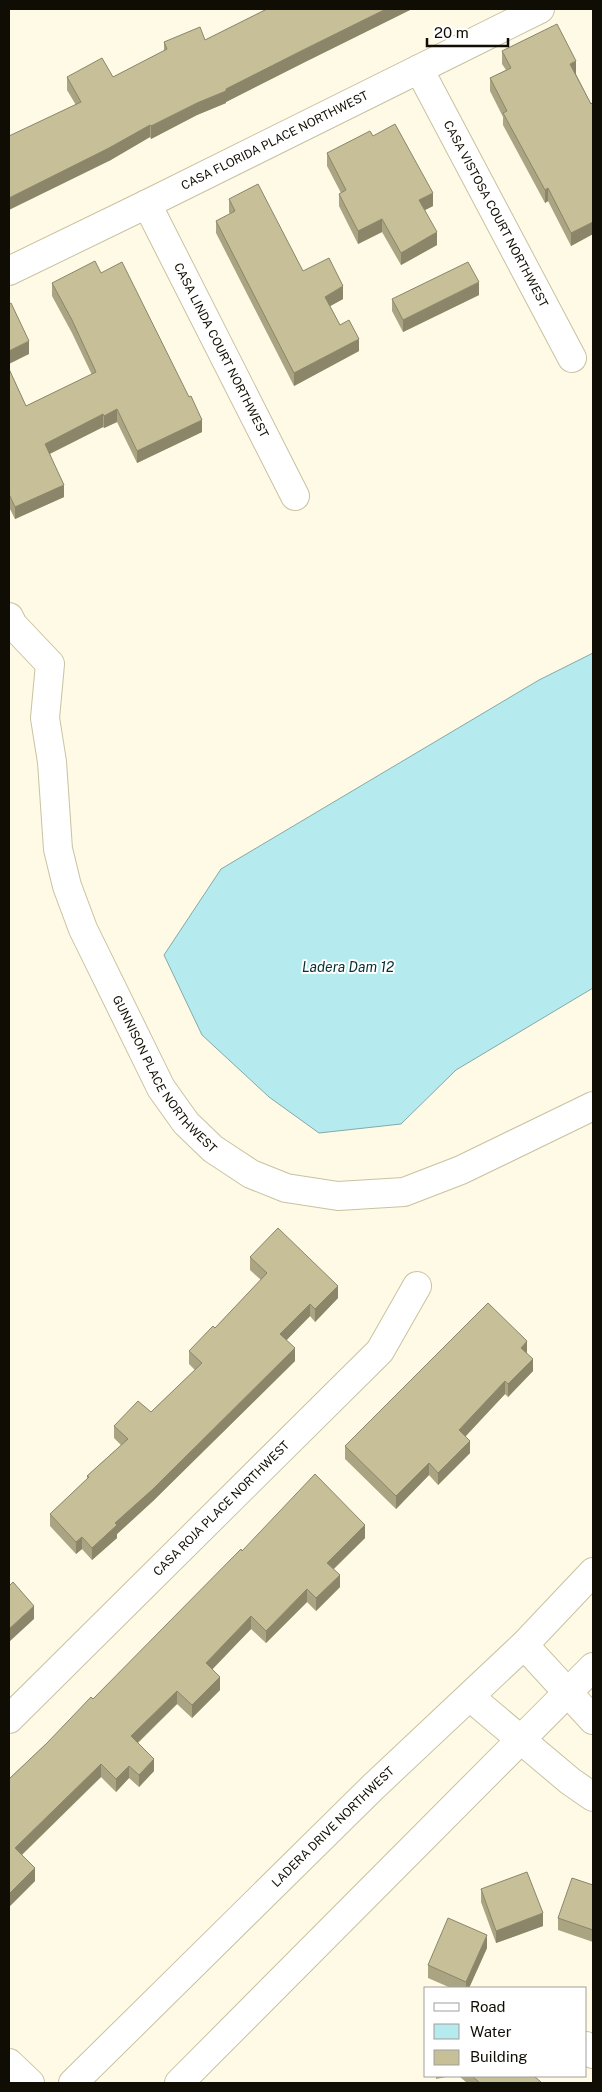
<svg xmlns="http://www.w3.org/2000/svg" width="602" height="2092" font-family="'Public Sans',sans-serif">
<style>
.water{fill:#b5ebee;stroke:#84a9a8}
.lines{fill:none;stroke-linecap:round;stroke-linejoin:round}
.street-casing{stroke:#c9c2a1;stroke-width:30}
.secondary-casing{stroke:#c9c2a1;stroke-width:30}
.street{stroke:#fff;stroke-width:28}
.secondary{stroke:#fff;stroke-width:28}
.wall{fill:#aba482}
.shaded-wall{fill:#8b866a}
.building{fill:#c7bf97;stroke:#8b866a}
.labels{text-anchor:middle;stroke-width:4;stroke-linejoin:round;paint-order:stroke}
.street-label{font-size:12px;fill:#100e04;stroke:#fff}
.water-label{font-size:14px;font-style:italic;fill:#003235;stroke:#fff}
</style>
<rect width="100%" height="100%" fill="#fefae5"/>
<path class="water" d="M 593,653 L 593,988 L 456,1070 L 401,1124 L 319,1133 L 269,1097 L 202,1035 L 164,955 L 221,869 L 539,680 Z"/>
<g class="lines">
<g class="street-casing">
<g id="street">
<path id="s1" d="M 419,69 L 572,358"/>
<path id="s2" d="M 147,204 L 295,496"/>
<path id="s3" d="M 9,271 L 147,204 L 540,9"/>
<path id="s4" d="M 9,617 L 13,625 L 50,664 L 45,718 L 52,762 L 58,849 L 67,886 L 83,929 L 161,1088 L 186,1123 L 213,1149 L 251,1174 L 286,1188 L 338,1196 L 404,1192 L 461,1170 L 593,1106"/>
<path id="s5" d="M 9,1719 L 380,1351 L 417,1286"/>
<path d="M 586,2046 L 593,2054"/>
</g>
</g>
<g class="secondary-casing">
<g id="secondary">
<path d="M 524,1645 L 593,1720"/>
<path d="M 470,1697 L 570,1781 L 593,1797"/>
<path d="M 9,2063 L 30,2083"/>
<path id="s6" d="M 73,2083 L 372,1788 L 524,1645 L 593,1572"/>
<path d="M 179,2083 L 593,1667"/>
</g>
</g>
<use href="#street" class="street"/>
<use href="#secondary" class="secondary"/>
</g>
<path class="wall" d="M 267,9 L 412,9 L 305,62 L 226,102 L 226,103 L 197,115 L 151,139 L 150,137 L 109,161 L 67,90 L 67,77 L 113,77 L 164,51 L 164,42 L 205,40 Z
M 502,51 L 576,74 L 591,104 L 593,102 L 593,234 L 571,246 L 548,201 L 545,203 L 503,125 L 503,117 L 490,91 L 490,78 L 506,70 L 502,64 Z
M 373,136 L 433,206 L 425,210 L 437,245 L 401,265 L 382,232 L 358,244 L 339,206 L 339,194 L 341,193 L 327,166 L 327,153 Z
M 229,199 L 303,271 L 343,299 L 330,306 L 340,325 L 359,351 L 294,386 L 216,233 L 216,221 L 230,214 L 229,212 Z
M 101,273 L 202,432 L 137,463 L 117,422 L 104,428 L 103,427 L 50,454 L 64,497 L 15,519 L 9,507 L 9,369 L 26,406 L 92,375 L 72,333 L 52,296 L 52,283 Z
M 479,295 L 403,332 L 392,311 L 392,299 Z
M 250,1257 L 338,1298 L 315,1322 L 310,1316 L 286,1340 L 295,1361 L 153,1501 L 117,1534 L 117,1538 L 92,1560 L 82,1549 L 76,1554 L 50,1526 L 50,1514 L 87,1479 L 87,1476 L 121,1445 L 114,1438 L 114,1426 L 151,1412 L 195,1370 L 189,1364 L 189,1351 L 215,1328 L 261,1280 L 250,1270 Z
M 527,1353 L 533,1371 L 508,1397 L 505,1394 L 466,1436 L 470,1453 L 438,1485 L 429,1475 L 396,1509 L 345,1459 L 345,1446 Z
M 365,1538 L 334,1569 L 340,1587 L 316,1611 L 307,1602 L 266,1643 L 251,1629 L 212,1669 L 220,1690 L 192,1718 L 177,1704 L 138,1743 L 154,1771 L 139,1787 L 129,1778 L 116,1792 L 101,1777 L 22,1855 L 35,1881 L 9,1907 L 9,1779 L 93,1699 L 242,1551 Z
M 593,1885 L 593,1942 L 558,1930 L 558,1918 Z
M 481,1889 L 543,1926 L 496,1943 L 481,1902 Z
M 487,1948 L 469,1988 L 451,1988 L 428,1978 L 428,1965 Z
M 436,2076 L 452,2076 L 436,2079 Z
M 459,2076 L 534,2076 L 542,2083 L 467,2083 Z"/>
<path class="shaded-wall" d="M 386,9 L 412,9 L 305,62 L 226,102 L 226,103 L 197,115 L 151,139 L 151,126 Z
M 576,61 L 576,74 L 570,77 L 570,64 Z
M 150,125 L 150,137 L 109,161 L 9,210 L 9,198 Z
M 548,188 L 548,201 L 545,203 L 545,190 Z
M 433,193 L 433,206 L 419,213 L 419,200 Z
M 382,219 L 382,232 L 358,244 L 358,231 Z
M 593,222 L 593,234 L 571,246 L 571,233 Z
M 437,232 L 437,245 L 401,265 L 401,253 Z
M 479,282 L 479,295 L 403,332 L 403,320 Z
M 343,286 L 343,299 L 325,309 L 325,297 Z
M 359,339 L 359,351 L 294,386 L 294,373 Z
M 29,341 L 29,354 L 9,364 L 9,351 Z
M 117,409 L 117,422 L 104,428 L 104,416 Z
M 103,414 L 103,427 L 45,456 L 45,444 Z
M 202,420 L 202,432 L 137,463 L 137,451 Z
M 64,485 L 64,497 L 15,519 L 15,507 Z
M 338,1286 L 338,1298 L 315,1322 L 315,1309 Z
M 310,1304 L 310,1316 L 280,1347 L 280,1334 Z
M 527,1341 L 527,1354 L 521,1348 Z
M 295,1348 L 295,1361 L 153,1501 L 117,1534 L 117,1538 L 92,1560 L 92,1548 L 115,1523 Z
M 533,1359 L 533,1371 L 508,1397 L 508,1384 Z
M 505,1381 L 505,1394 L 459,1443 L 459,1430 Z
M 470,1441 L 470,1453 L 438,1485 L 438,1473 Z
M 429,1463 L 429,1475 L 396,1509 L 396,1496 Z
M 365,1525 L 365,1538 L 327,1575 L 327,1563 Z
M 82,1537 L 82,1549 L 76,1554 L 76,1542 Z
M 340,1575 L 340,1587 L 316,1611 L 316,1598 Z
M 307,1589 L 307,1602 L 266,1643 L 266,1631 Z
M 34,1606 L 34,1619 L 9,1642 L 9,1629 Z
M 251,1616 L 251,1629 L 206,1676 L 206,1663 Z
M 220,1677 L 220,1690 L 192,1718 L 192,1705 Z
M 177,1691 L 177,1704 L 131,1749 L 131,1736 Z
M 154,1759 L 154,1771 L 139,1787 L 139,1775 Z
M 101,1764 L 101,1777 L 15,1861 L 15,1848 Z
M 129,1766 L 129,1778 L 116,1792 L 116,1779 Z
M 35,1868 L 35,1881 L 9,1907 L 9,1894 Z
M 543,1913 L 543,1926 L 496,1943 L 496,1931 Z
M 487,1935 L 487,1948 L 469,1988 L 466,1988 L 466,1982 Z"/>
<path class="building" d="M 267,9 L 386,9 L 305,49 L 226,89 L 226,91 L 197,103 L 151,126 L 150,125 L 109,148 L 9,198 L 9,136 L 81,102 L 67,77 L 102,58 L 113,77 L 167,49 L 164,42 L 200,27 L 205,40 Z
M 557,24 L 576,61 L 570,64 L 591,104 L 593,102 L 593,222 L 571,233 L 548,188 L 545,190 L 503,113 L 507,111 L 490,78 L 511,68 L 502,51 Z
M 395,124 L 433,193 L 419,200 L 437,232 L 401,253 L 382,219 L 358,231 L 339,194 L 346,190 L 327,153 L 370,131 L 373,136 Z
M 258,184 L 303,271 L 329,258 L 343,286 L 325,297 L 340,325 L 349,320 L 359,339 L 294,373 L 216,221 L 235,211 L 229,199 Z
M 95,261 L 101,273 L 122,262 L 189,397 L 191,396 L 202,420 L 137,451 L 117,409 L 104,416 L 103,414 L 45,444 L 64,485 L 15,507 L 9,494 L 9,369 L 26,406 L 96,372 L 72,320 L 52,283 Z
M 468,262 L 479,282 L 403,320 L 392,299 Z
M 11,303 L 29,341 L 9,351 L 9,304 Z
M 278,1228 L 338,1286 L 315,1309 L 310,1304 L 280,1334 L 295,1348 L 153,1489 L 115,1523 L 117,1525 L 92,1548 L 82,1537 L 76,1542 L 50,1514 L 89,1477 L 87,1476 L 128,1439 L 114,1426 L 138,1401 L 151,1412 L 202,1363 L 189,1351 L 213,1326 L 215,1328 L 267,1273 L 250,1257 Z
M 488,1303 L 527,1341 L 521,1348 L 533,1359 L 508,1384 L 505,1381 L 459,1430 L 470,1441 L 438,1473 L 429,1463 L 396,1496 L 345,1446 Z
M 315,1474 L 365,1525 L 327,1563 L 340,1575 L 316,1598 L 307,1589 L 266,1631 L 251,1616 L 206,1663 L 220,1677 L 192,1705 L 177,1691 L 131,1736 L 154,1759 L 139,1775 L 129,1766 L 116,1779 L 101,1764 L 15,1848 L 35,1868 L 9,1894 L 9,1779 L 47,1743 L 91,1697 L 93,1699 L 241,1549 L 242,1551 Z
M 13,1582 L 34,1606 L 9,1629 L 9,1586 Z
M 527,1872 L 543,1913 L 496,1931 L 481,1889 Z
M 572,1878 L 593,1885 L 593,1930 L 558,1918 Z
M 448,1918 L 487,1935 L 466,1982 L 428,1965 Z
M 472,2076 L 534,2076 L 542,2083 L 480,2083 Z"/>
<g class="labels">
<g class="street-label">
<text dy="4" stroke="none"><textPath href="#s3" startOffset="296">CASA FLORIDA PLACE NORTHWEST</textPath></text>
<text dy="4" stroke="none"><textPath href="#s1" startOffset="164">CASA VISTOSA COURT NORTHWEST</textPath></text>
<text dy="4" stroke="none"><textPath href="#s2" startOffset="164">CASA LINDA COURT NORTHWEST</textPath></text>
<text dy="4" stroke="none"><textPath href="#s4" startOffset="500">GUNNISON PLACE NORTHWEST</textPath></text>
<text dy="4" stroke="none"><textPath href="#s5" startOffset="299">CASA ROJA PLACE NORTHWEST</textPath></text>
<text dy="4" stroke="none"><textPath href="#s6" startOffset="365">LADERA DRIVE NORTHWEST</textPath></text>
</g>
<g class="water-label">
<text x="348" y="972">Ladera Dam 12</text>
</g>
</g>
<rect width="602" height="2092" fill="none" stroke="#100e04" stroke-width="20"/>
<rect x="424" y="1987" width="162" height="90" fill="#ffffff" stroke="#9f9f9b"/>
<rect x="434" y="2003" width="25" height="8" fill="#ffffff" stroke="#9f9f9b"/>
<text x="470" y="2012" font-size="15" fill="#100e04">Road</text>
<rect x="434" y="2024" width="25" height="15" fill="#b5ebee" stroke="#9f9f9b"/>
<text x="470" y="2037" font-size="15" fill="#100e04">Water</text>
<rect x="434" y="2050" width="25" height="15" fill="#c7bf97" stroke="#9f9f9b"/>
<text x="470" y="2062" font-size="15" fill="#100e04">Building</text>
<path d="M427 38v8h81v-8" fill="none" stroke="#100e04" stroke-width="2.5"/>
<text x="434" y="38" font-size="15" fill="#100e04" stroke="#ffffff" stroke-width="4" paint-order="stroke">20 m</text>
</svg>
